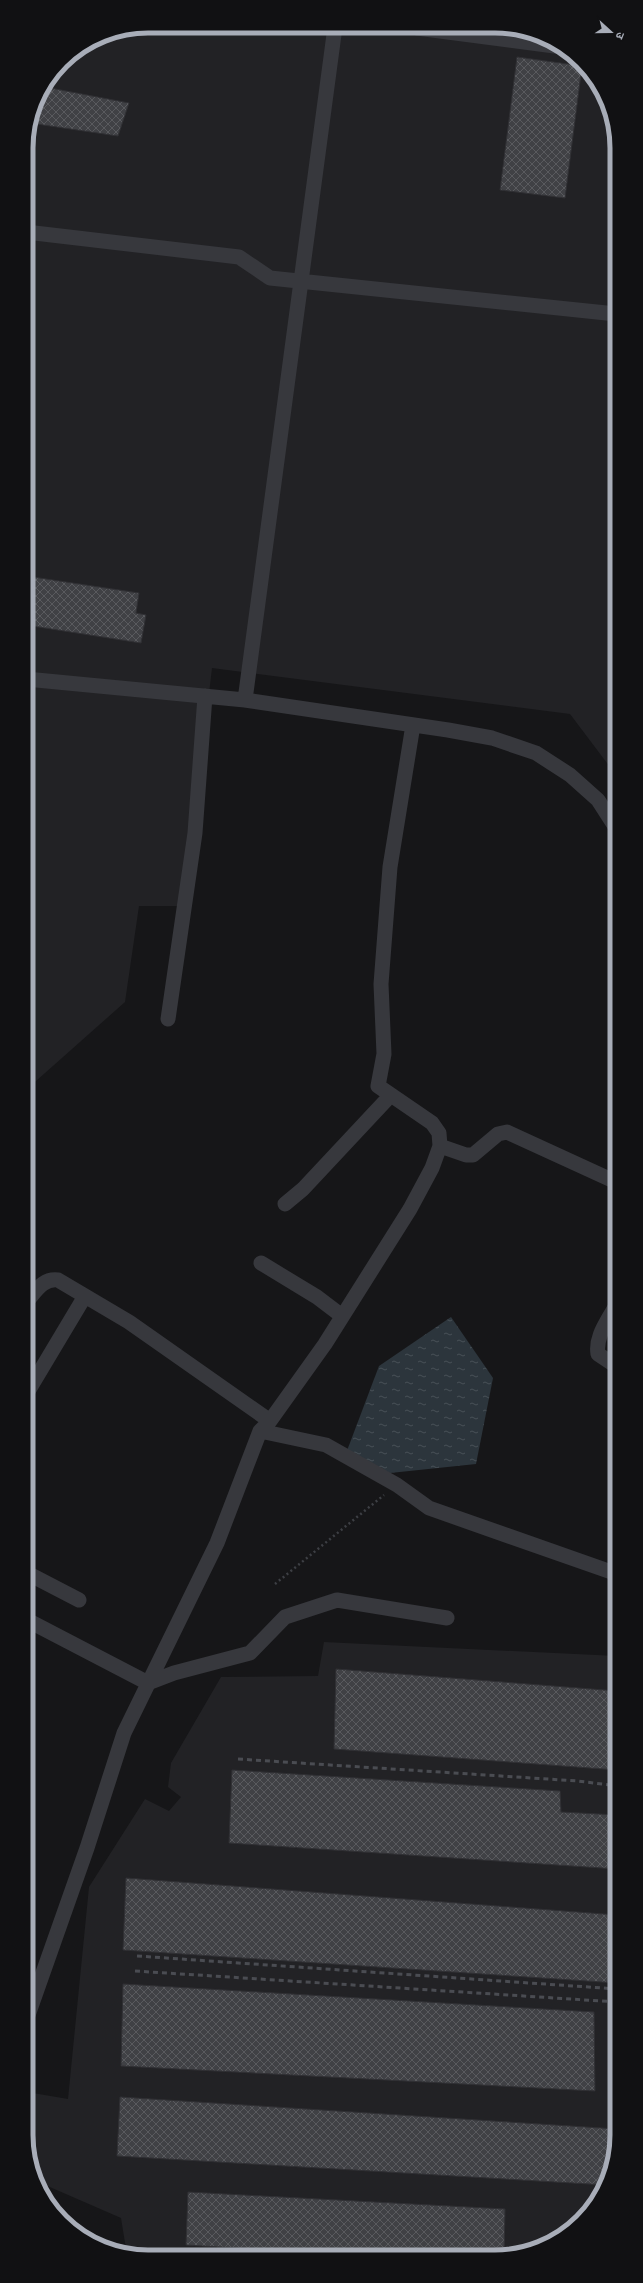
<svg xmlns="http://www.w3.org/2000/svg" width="643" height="2283" font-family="Commissioner,'Noto Sans Devanagari',sans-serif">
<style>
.built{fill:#222225}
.water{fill:url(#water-ripples)}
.building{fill:url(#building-cross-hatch);stroke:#303034}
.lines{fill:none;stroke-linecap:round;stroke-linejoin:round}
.path{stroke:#3d3f44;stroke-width:2.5;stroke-dasharray:2 3;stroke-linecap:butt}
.minor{stroke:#37383d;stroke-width:15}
.rail{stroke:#4a4c52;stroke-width:3;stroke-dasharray:5 4;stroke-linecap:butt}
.rim{fill:none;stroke:#a8adb8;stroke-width:5}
</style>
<defs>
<pattern id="water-ripples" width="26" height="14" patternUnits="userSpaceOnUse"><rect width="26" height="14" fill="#2c353c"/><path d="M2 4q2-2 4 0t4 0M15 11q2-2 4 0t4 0" fill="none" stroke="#485056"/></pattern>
<pattern id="building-cross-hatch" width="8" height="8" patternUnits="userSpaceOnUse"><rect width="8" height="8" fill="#404145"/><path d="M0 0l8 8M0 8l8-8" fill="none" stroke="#595a5e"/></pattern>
</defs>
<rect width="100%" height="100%" fill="#161618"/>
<path class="built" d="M 148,26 L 519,28 L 556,42 L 581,62 L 604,94 L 616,132 L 616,775 L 570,714 L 212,668 L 184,906 L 139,906 L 125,1002 L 27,1089 L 26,141 L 35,101 L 62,62 L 102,35 Z
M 324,1642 L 617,1656 L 617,2142 L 608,2182 L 586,2215 L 549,2244 L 511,2256 L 127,2255 L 121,2218 L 36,2181 L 27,2151 L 27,2092 L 68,2099 L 89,1887 L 145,1799 L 169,1811 L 181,1797 L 168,1787 L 171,1763 L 221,1677 L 318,1676 Z"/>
<path class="water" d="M 451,1317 L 493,1378 L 476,1464 L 390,1473 L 345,1456 L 379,1366 Z"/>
<path class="building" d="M 517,57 L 582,66 L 565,198 L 500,190 Z
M 45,87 L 129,103 L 118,136 L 30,123 L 35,101 Z
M 26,576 L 139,593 L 136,613 L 146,615 L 141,643 L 26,625 Z
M 336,1669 L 617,1691 L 617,1770 L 334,1749 Z
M 232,1770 L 560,1791 L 561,1812 L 617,1815 L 617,1869 L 229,1843 Z
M 126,1878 L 617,1915 L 617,1983 L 123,1950 Z
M 123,1984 L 594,2012 L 595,2091 L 121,2066 Z
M 120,2097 L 617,2129 L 617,2142 L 606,2185 L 117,2156 Z
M 188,2192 L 505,2209 L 504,2256 L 352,2255 L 186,2245 Z"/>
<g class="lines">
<path class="path" d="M 275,1584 L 384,1495"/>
<path class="minor" d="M 335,27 L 245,700 L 448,730 L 492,738 L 536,753 L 570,775 L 598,800 L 616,828
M 417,28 L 562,47
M 26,232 L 239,257 L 270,278 L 616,314
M 26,679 L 245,700
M 168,1019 L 195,833 L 205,696
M 440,1146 L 466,1155 L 473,1155 L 498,1134 L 507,1132 L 616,1182
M 285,1204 L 303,1189 L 390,1096
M 261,1263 L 317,1297 L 342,1316
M 27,1301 C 36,1291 43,1278 58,1280 L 129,1322 L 270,1421
M 616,1305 C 608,1321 595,1336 598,1354 L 616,1366
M 27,1393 L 85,1296
M 260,1431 L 326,1445 L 397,1485 L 429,1508 L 617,1574
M 27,1573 L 79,1600
M 27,1620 L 148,1683 L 174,1673 L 250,1653 L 285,1617 L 337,1600 L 447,1618
M 27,2018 L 87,1848 L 124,1733 L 217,1543 L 260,1431 L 270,1421 L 325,1344 L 410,1209 L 432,1168 L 440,1146 L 439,1133 L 432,1123 L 378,1086 L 384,1054 L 381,984 L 390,867 L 413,725"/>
<path class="rail" d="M 238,1759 L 578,1781 L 617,1786
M 137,1956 L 617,1989
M 135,1971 L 617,2002"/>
</g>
<path d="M0 0H643V2283H0ZM148 33H495A115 115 0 0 1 610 148V2135A115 115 0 0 1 495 2250H148A115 115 0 0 1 33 2135V148A115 115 0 0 1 148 33Z" fill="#111113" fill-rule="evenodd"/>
<path class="rim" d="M148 33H495A115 115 0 0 1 610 148V2135A115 115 0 0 1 495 2250H148A115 115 0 0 1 33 2135V148A115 115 0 0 1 148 33Z"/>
<g transform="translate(611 32) rotate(111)" stroke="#111113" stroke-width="3" paint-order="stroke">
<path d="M0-3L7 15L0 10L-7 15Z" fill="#a8adb8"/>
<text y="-6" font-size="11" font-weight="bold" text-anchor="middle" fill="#a8adb8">उ</text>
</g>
</svg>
